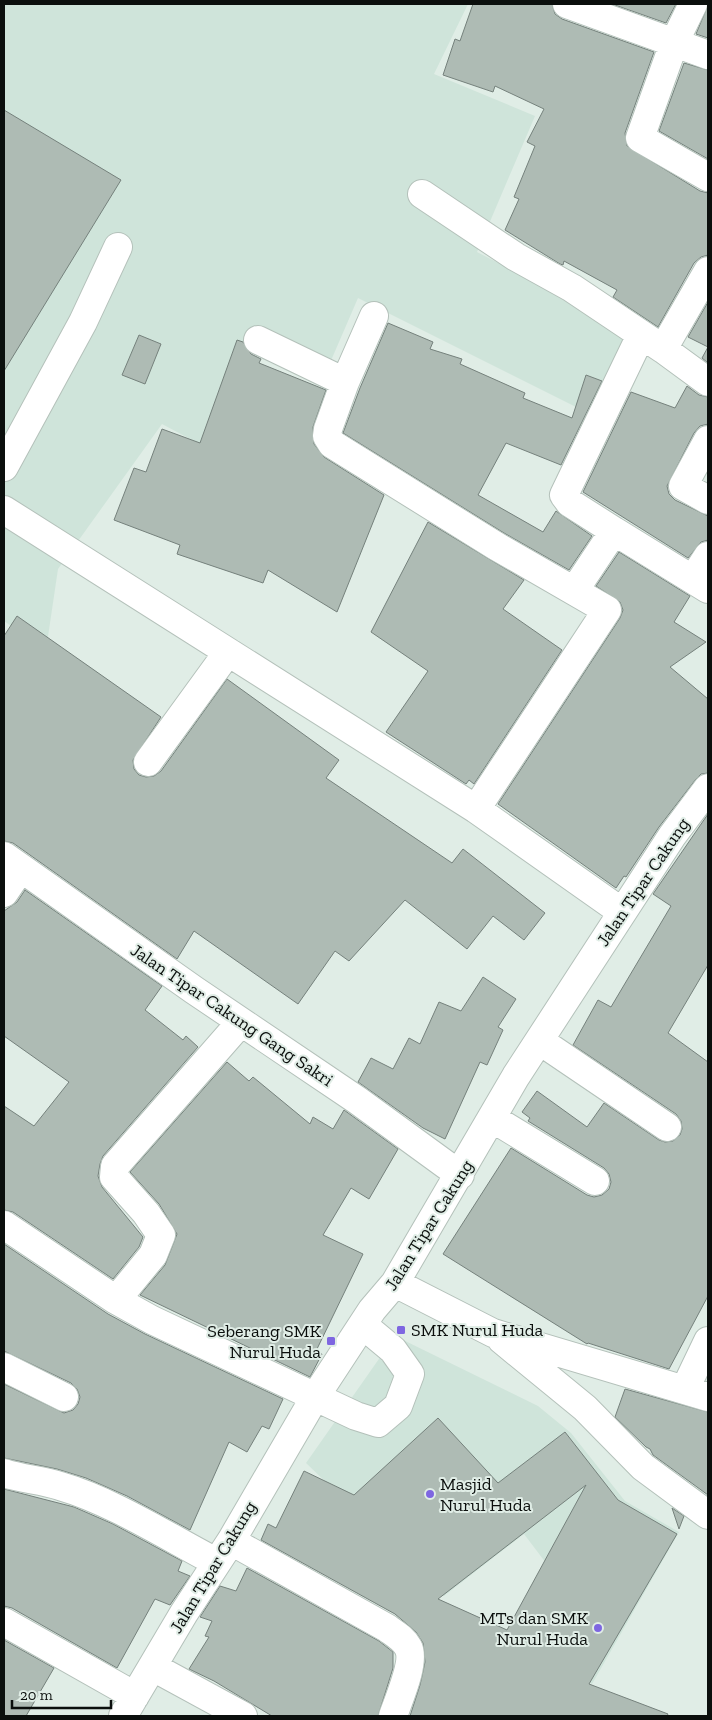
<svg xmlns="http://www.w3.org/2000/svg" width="712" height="1720" font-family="'Zilla Slab',serif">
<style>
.built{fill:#cfe4da}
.building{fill:#aebbb4;stroke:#75817c;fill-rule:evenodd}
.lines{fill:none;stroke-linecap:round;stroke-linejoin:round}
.minor-casing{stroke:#b4c1ba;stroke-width:30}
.minor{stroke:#fff;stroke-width:28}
.poi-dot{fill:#7e66e1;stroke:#e0ede6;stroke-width:2}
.labels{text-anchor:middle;stroke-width:4;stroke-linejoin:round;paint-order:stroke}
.street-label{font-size:18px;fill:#0b0f0d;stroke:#e0ede6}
.poi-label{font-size:18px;fill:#0b0f0d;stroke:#e0ede6;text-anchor:start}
</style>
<rect width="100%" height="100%" fill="#e0ede6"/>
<path class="built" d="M 4,4 L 468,4 L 434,74 L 535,116 L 477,252 L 645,338 L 600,419 L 358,298 L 320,386 L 252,352 L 209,449 L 162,424 L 58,569 L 46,650 L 4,621 Z
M 395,1336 L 538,1406 L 571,1433 L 625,1501 L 679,1532 L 592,1684 L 553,1662 L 549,1567 L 524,1534 L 444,1596 L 306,1463 Z"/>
<path class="building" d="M 473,4 L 552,4 L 555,14 L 562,19 L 654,52 L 625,133 L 627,146 L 700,191 L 708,193 L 708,255 L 701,257 L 694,263 L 658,327 L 613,297 L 617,290 L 564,261 L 563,265 L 560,264 L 505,230 L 519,199 L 514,197 L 535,146 L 527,142 L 544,109 L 495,86 L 493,92 L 443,75 L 455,39 L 460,41 Z
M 612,4 L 676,4 L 666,23 Z
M 708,5 L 708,38 L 696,34 Z
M 684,63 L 708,70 L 708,159 L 659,131 Z
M 4,110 L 121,180 L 4,371 Z
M 708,302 L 708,363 L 702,358 L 708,347 L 688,337 Z
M 388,323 L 433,342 L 430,349 L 462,359 L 460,364 L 525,393 L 523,398 L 572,418 L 586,375 L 602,381 L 561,465 L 506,443 L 478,495 L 543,532 L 556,511 L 592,536 L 569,570 L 504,533 L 343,433 L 360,388 Z
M 139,335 L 161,344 L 145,384 L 122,375 Z
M 237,340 L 243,342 L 251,354 L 261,359 L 259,363 L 326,390 L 313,427 L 314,444 L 324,457 L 384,495 L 337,612 L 268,570 L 263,583 L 177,554 L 180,545 L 114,520 L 134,468 L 146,472 L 162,429 L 200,443 Z
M 687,386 L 699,395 L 708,397 L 708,424 L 700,426 L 694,433 L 667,486 L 669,494 L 675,500 L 708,516 L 708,540 L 701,542 L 688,558 L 583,492 L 631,392 L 675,408 Z
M 428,522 L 524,580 L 503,609 L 562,650 L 474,784 L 469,780 L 466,784 L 386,732 L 428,671 L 371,632 Z
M 619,552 L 690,596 L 674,622 L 706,642 L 670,667 L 708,699 L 708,773 L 701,774 L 696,779 L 659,827 L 626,877 L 624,876 L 616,888 L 498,804 L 620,618 L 623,610 L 620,602 L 596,586 Z
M 17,616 L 161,717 L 133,760 L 134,769 L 139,775 L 146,777 L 154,776 L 161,771 L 227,679 L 339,760 L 326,778 L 452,863 L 463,849 L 545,913 L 524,940 L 493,916 L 467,949 L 405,900 L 349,961 L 335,951 L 298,1004 L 194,931 L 177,959 L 13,843 L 4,841 L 4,636 Z
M 708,814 L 708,965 L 668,1033 L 708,1062 L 708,1296 L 669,1369 L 588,1343 L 587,1344 L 443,1254 L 511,1148 L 587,1195 L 594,1197 L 602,1195 L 609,1189 L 611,1182 L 609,1174 L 604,1168 L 528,1121 L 530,1118 L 522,1112 L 537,1091 L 587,1127 L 604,1103 L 659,1140 L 665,1142 L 673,1141 L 680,1135 L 682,1129 L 681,1121 L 676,1114 L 573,1045 L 598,1000 L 611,1007 L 671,906 L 653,894 Z
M 25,890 L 162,986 L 145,1010 L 183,1040 L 186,1036 L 198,1047 L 103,1156 L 100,1164 L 98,1176 L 102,1187 L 143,1237 L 139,1247 L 113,1279 L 13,1212 L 4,1210 L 4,1106 L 34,1126 L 69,1082 L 4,1036 L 4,911 L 17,902 Z
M 483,977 L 516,999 L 498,1027 L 503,1030 L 487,1065 L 480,1062 L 445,1139 L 423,1128 L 358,1082 L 371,1058 L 393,1069 L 409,1038 L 420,1044 L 439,1002 L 461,1011 Z
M 227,1062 L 249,1081 L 253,1077 L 310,1124 L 313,1117 L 333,1129 L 344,1110 L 398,1149 L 369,1199 L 351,1188 L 323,1235 L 363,1254 L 316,1351 L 322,1354 L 310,1377 L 140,1295 L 165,1265 L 177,1234 L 159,1204 L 130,1172 Z
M 4,1244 L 108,1314 L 145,1334 L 283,1399 L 269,1429 L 262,1426 L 247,1452 L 229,1442 L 190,1530 L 127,1496 L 86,1478 L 57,1469 L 4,1458 L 4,1384 L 64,1413 L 73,1410 L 78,1404 L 80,1397 L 77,1389 L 71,1383 L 4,1351 Z
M 625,1389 L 708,1412 L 708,1495 L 653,1455 L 650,1449 L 646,1447 L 615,1417 Z
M 438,1418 L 498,1483 L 565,1432 L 618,1500 L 677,1534 L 589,1684 L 668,1714 L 667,1716 L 410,1716 L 420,1685 L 425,1662 L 423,1643 L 416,1632 L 395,1614 L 261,1540 L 268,1524 L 276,1528 L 304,1471 L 354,1495 ZM 586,1485 L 507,1630 L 438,1599 Z
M 4,1489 L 74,1507 L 113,1524 L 182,1561 L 178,1571 L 190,1576 L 170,1605 L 155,1599 L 117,1668 L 12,1608 L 4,1606 Z
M 672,1508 L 684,1516 L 679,1529 Z
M 247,1568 L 379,1641 L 393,1652 L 393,1668 L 378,1716 L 272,1716 L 214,1681 L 189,1669 L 209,1637 L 205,1636 L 212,1621 L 200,1617 L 220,1586 L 236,1591 Z
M 4,1640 L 54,1668 L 26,1716 L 4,1716 Z"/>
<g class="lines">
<g class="minor-casing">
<path id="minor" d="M 567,4 L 708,55
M 693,4 L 674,43 L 640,138 L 708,177
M 422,194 L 516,257 L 572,288 L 663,349 L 708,382
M 258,340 L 345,382 L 328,429 L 327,436 L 332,444 L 496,546 L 607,610 L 476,809
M 663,349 L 708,271
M 345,382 L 374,316
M 708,440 L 683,486 L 708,500
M 4,467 L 83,322 L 118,247
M 4,510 L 476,809 L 622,912
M 614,531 L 708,589
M 693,579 L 708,556
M 574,591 L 614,531 L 570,503 L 564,495 L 641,335
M 148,762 L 228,652
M 4,856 L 194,990 L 357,1100 L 460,1175
M 4,893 L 21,868
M 540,1041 L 667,1127
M 492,1118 L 595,1181
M 4,1225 L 116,1300 L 152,1320 L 356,1416 L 378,1423 L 398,1406 L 410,1374 L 393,1350 L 363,1325
M 395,1283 L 493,1333 L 708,1397
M 116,1300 L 153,1255 L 161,1235 L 146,1213 L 114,1177 L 115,1166 L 241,1022
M 502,1340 L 585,1408 L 643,1467 L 708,1515
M 4,1367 L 64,1397
M 685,1389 L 708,1341
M 4,1473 C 22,1479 42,1480 60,1486 C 112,1501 168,1537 216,1562
M 231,1541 L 387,1628 C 395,1634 404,1639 408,1647 C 416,1661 398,1701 393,1716
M 4,1622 L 135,1696
M 153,1667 L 243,1716
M 123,1716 L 184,1613 L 231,1541 L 315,1397 L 372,1310 L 395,1283 L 516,1076 L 672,836 L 708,788"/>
</g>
<use href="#minor" class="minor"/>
</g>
<g class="poi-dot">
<rect x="396" y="1325" width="10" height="10" rx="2.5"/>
<rect x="326" y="1336" width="10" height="10" rx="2.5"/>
<circle cx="430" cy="1494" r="5"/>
<circle cx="598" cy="1628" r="5"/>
</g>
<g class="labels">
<g class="street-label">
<text transform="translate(643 882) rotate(-56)" y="6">Jalan Tipar Cakung</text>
<text transform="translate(232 1015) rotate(34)" y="6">Jalan Tipar Cakung Gang Sakri</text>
<text transform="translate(429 1225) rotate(-58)" y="6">Jalan Tipar Cakung</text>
<text transform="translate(213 1567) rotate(-59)" y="6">Jalan Tipar Cakung</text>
</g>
<g class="poi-label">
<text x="411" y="1336">SMK Nurul Huda</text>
<text x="321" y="1337" text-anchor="end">Seberang SMK<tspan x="321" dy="21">Nurul Huda</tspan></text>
<text x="440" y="1490">Masjid<tspan x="440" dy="21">Nurul Huda</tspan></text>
<text x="588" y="1624" text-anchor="end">MTs dan SMK<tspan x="588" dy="21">Nurul Huda</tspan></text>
</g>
</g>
<rect width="712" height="1720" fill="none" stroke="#0b0f0d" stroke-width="10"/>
<path d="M12 1700v8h99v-8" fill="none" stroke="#0b0f0d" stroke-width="2.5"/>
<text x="20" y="1700" font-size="15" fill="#0b0f0d" stroke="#e0ede6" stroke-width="4" paint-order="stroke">20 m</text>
</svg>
